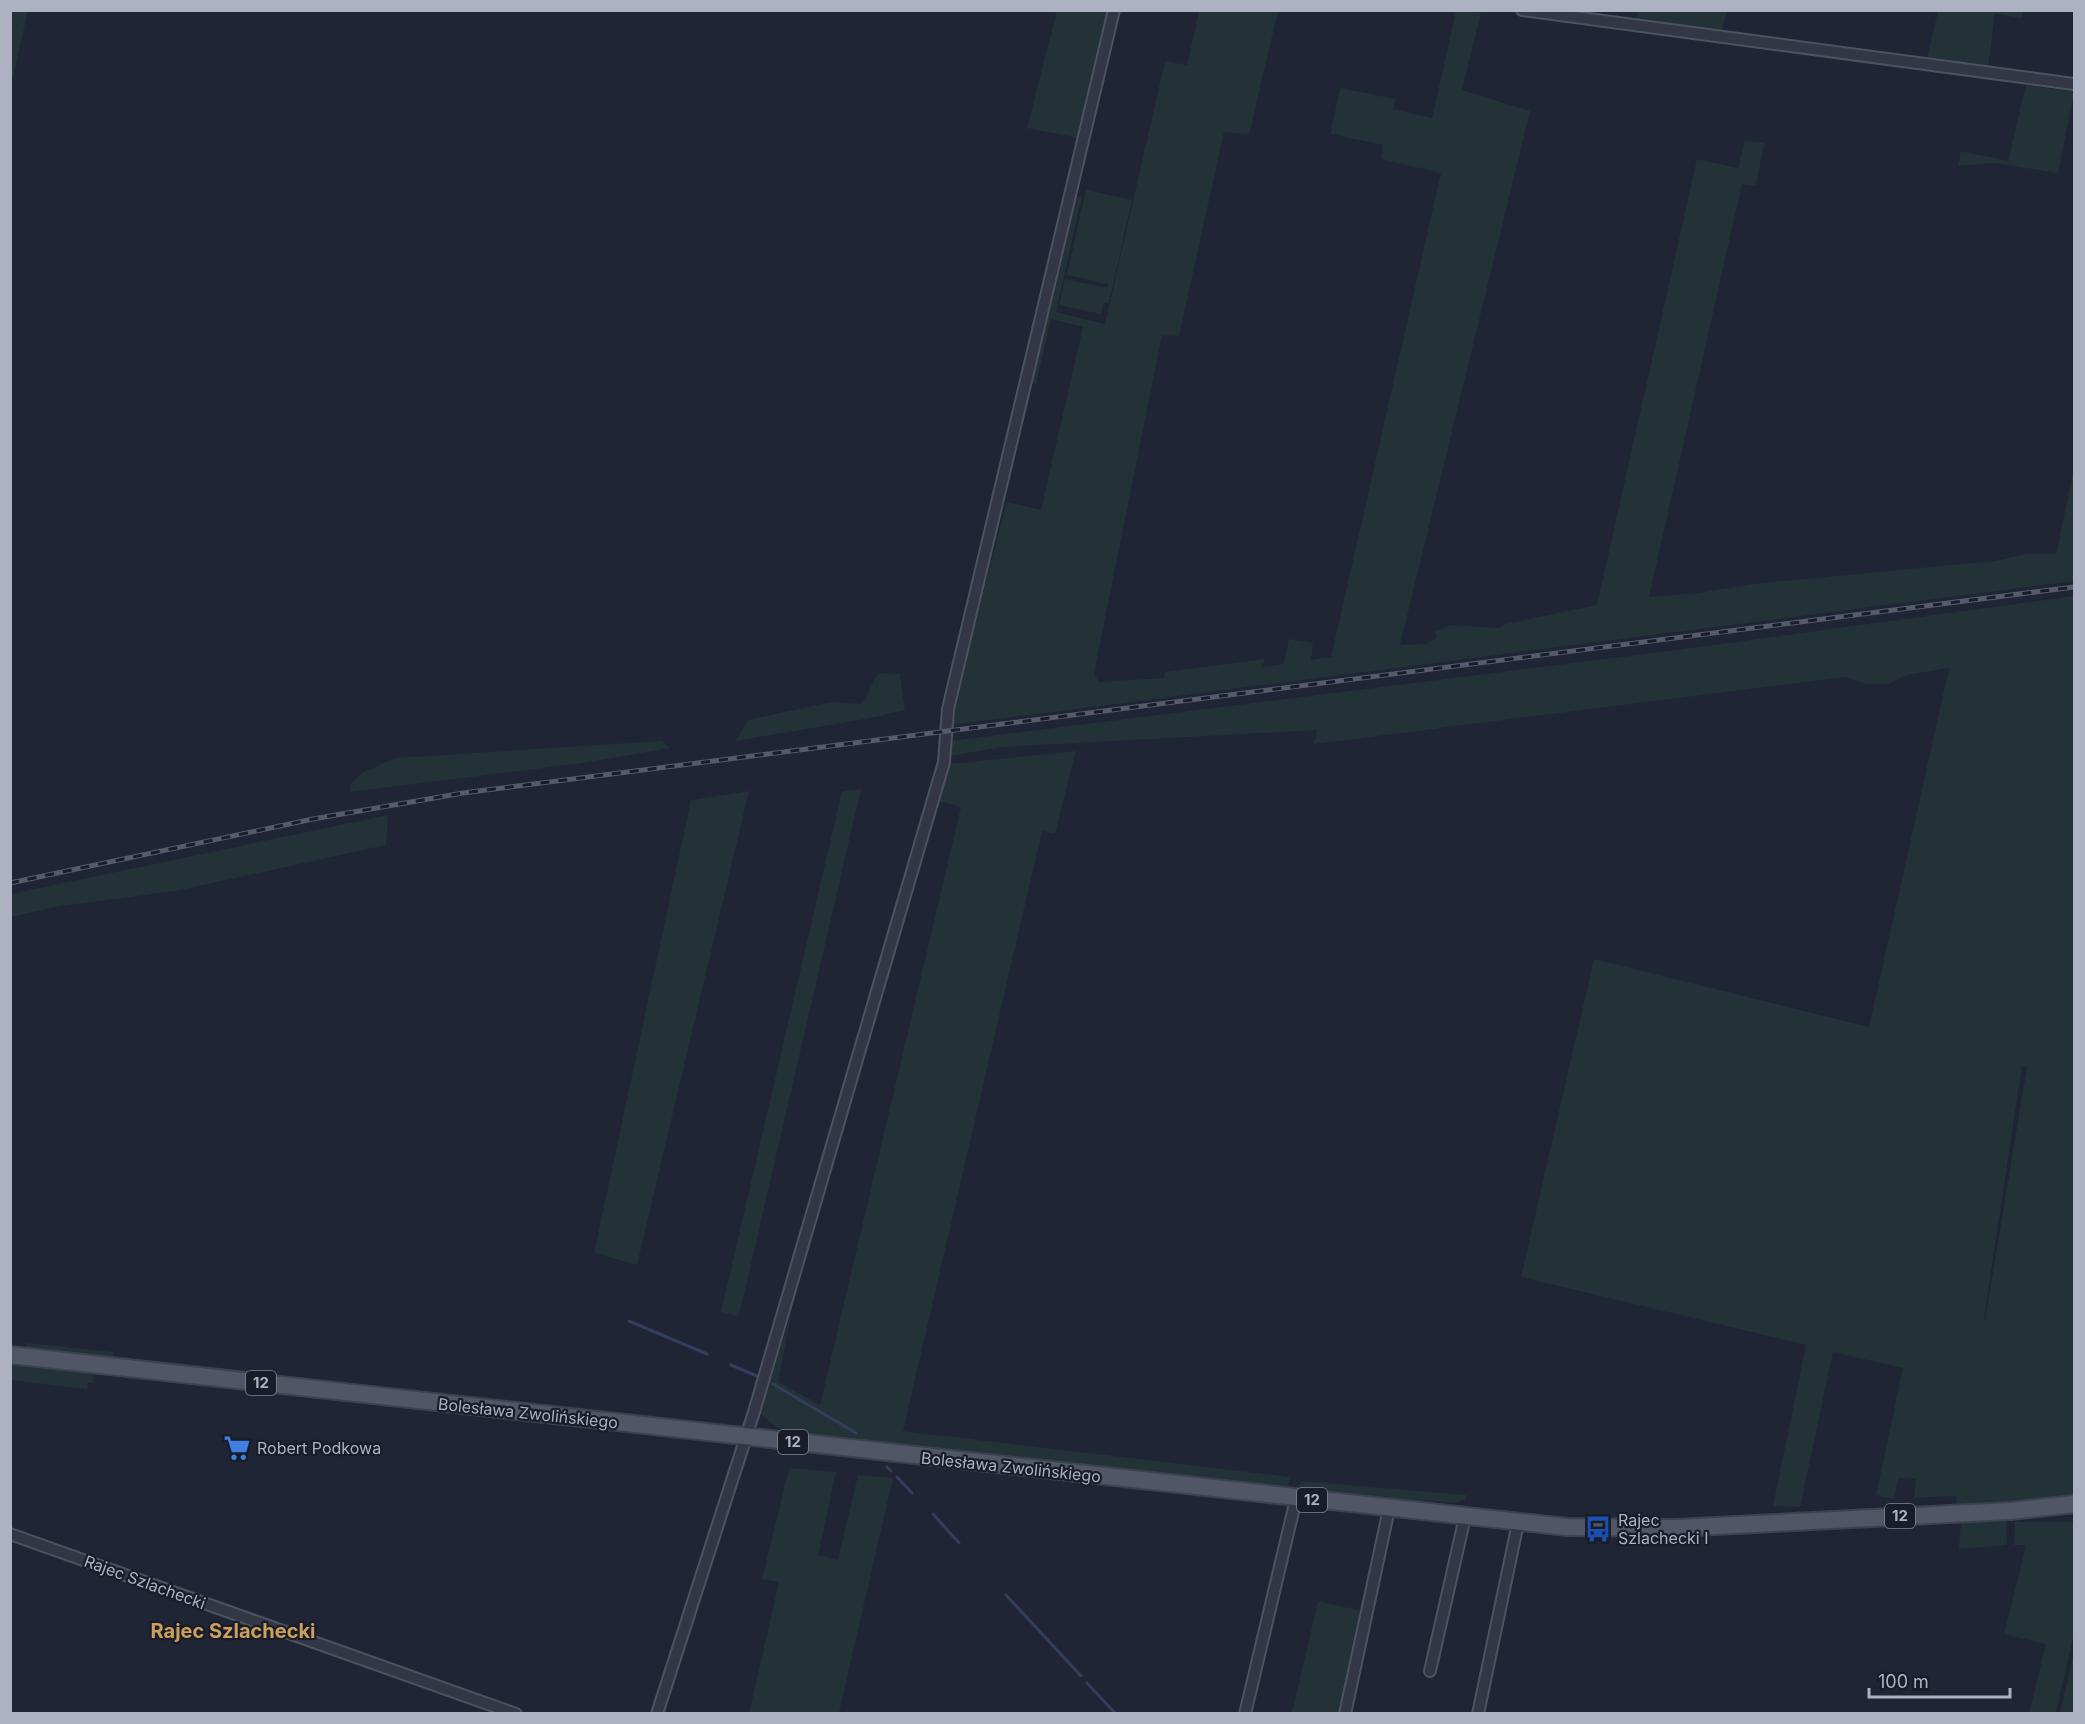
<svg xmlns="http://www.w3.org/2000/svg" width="2085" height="1724" font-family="Inter,sans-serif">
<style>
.green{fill:#223236;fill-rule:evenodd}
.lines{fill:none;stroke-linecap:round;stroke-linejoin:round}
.stream{stroke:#333e5c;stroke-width:3}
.minor-casing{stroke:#4d5260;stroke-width:14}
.primary-casing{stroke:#3c414e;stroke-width:20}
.minor{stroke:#333745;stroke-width:10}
.primary{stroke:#505665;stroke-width:16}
.rail-casing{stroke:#555b6c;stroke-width:5}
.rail{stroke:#181d29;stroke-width:3;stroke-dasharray:9;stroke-linecap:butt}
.labels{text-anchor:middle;stroke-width:4.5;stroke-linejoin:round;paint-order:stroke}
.shield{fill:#181d29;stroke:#808594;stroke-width:1.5}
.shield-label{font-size:15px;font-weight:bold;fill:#acb2c2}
.street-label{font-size:16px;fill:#acb2c2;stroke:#181d29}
.poi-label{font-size:16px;fill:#acb2c2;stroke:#181d29;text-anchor:start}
.quarter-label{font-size:20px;font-weight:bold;fill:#ce9f5c;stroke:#181d29}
</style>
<rect width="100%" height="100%" fill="#1f2534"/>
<path class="green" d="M 11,10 L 28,11 L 11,86 L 10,11 Z
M 1057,11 L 1107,11 L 1079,138 L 1027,128 Z
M 1199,11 L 1278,11 L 1249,135 L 1224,132 L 1179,336 L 1162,335 L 1095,668 L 1094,674 L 1099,682 L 1164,678 L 1165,672 L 1265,659 L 1262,667 L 1284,664 L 1289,639 L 1313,643 L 1311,660 L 1331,657 L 1441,173 L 1381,159 L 1383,145 L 1331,134 L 1331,131 L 1340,88 L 1395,99 L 1393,109 L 1432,118 L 1456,11 L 1481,13 L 1462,90 L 1530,111 L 1400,645 L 1425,644 L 1437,638 L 1435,632 L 1451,625 L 1499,628 L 1505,624 L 1597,605 L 1697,159 L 1738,168 L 1745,141 L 1764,143 L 1756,186 L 1742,184 L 1649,597 L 1698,593 L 1761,583 L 1994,561 L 2027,554 L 2056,554 L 2074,468 L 2074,581 L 952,725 L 953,705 L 1007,502 L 1041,510 L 1083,327 L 1051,319 L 1036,384 L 1031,383 L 1075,197 L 1082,196 L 1056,312 L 1105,324 L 1165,61 L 1187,65 Z
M 1550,11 L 1581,11 L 1636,18 L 1638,11 L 1727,11 L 1722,33 Z
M 1938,11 L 1938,10 L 2024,11 L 2022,18 L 1995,14 L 1988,67 L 1927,58 Z
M 2026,85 L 2074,92 L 2058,173 L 1995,163 L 1958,166 L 1961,151 L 2008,161 Z
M 1086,190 L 1132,200 L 1109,303 L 1103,303 L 1101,314 L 1059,305 L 1065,279 L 1107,288 L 1108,284 L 1067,275 Z
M 2074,596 L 2074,1500 L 1957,1508 L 1956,1496 L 1914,1498 L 1916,1479 L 1899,1478 L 1893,1499 L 1876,1495 L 1903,1368 L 1833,1352 L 1800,1507 L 1773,1506 L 1806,1345 L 1521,1277 L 1594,959 L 1869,1027 L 1949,668 L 1907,675 L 1888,684 L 1867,684 L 1846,677 L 1314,744 L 1317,730 L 1003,747 L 949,756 L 950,741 L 1677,650 ZM 2022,1066 L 2027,1067 L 1985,1320 L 1984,1319 Z
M 878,673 L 900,674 L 905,710 L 871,718 L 735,741 L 748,720 L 831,702 L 862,704 Z
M 662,741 L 670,748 L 576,764 L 350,792 L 350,785 L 362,773 L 395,758 Z
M 1076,751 L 1055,834 L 1042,831 L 903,1431 L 1290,1477 L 1288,1488 L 782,1431 L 760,1414 L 791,1315 L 778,1382 L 820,1405 L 961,807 L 939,801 L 949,764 Z
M 861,789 L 739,1316 L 721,1312 L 842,791 Z
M 749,791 L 637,1265 L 594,1253 L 691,800 Z
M 388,815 L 386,845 L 176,891 L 60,906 L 11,917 L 11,894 Z
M 26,1343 L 114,1352 L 113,1358 L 26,1349 Z
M 11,1364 L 91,1373 L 94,1377 L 93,1383 L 88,1383 L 87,1389 L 11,1380 Z
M 789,1468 L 836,1472 L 818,1555 L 838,1560 L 858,1475 L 893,1478 L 839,1713 L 749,1713 L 779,1582 L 762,1579 Z
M 1301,1481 L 1466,1495 L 1466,1500 L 1453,1503 L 1424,1500 L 1423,1503 L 1297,1489 Z
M 2006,1519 L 2007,1545 L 1959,1549 L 1961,1521 Z
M 2015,1522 L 2074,1522 L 2074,1633 L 2056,1713 L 2029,1713 L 2046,1644 L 2004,1634 L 2026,1545 L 2014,1545 Z
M 1318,1601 L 1362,1611 L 1339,1713 L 1292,1713 Z
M 2074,1653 L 2074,1713 L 2060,1713 Z"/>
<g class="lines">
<path class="stream" d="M 629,1321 L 707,1354
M 731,1365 L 757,1376
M 773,1384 L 856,1433
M 887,1467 L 891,1471
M 897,1477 L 912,1493
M 933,1514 L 959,1543
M 1006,1595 L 1081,1676
M 1087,1683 L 1116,1714"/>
<g class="minor-casing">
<path id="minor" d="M 1522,10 L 2074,84
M 10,1534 L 516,1714
M 1430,1671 L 1465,1517
M 657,1714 L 754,1412 L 944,762 L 948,709 L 1114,10
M 1245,1714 L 1296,1499
M 1345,1714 L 1389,1509
M 1478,1714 L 1518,1523"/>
</g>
<g class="primary-casing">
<path id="primary" d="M 10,1355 L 1567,1527 L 1676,1528 L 2010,1511 L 2074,1504"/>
</g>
<use href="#minor" class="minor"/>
<use href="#primary" class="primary"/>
<g class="rail-casing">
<path id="rail" d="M 10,883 L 313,819 L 463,793 L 2074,587"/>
</g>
<use href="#rail" class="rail"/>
</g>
<defs>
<g id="supermarket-bare" transform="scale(2.07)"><path d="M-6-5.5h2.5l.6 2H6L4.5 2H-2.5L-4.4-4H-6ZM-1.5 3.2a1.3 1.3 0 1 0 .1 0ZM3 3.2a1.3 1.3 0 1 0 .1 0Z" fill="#3f7fe0" stroke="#181d29" stroke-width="2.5" paint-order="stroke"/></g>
<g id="bus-bare" transform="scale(2.07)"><path d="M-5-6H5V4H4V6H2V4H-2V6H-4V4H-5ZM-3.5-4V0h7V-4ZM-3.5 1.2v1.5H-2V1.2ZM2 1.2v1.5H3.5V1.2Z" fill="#1a4fb4" stroke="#181d29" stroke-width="2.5" paint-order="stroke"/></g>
</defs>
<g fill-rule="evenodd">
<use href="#supermarket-bare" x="237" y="1448"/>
<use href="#bus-bare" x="1598" y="1529"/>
</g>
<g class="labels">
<g class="shield">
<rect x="246" y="1371" width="30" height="24" rx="4.5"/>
<rect x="778" y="1430" width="30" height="24" rx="4.5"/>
<rect x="1297" y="1488" width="30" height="24" rx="4.5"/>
<rect x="1885" y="1504" width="30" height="24" rx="4.5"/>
</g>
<g class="shield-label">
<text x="261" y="1388">12</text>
<text x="793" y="1447">12</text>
<text x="1312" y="1505">12</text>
<text x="1900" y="1521">12</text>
</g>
<g class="street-label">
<text transform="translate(528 1413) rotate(6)" y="6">Bolesława Zwolińskiego</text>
<text transform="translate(1011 1467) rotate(6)" y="6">Bolesława Zwolińskiego</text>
<text transform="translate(145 1582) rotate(20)" y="6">Rajec Szlachecki</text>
</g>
<g class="poi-label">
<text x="257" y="1454">Robert Podkowa</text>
<text x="1618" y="1526">Rajec<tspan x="1618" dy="18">Szlachecki I</tspan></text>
</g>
<g class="quarter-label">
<text x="233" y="1638">Rajec Szlachecki</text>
</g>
</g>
<rect width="2085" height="1724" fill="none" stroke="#acb2c2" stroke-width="24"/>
<path d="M1869 1688v9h141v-9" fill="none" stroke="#acb2c2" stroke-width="3"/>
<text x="1878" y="1688" font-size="18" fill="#acb2c2" stroke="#181d29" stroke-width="4.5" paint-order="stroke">100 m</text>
</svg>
